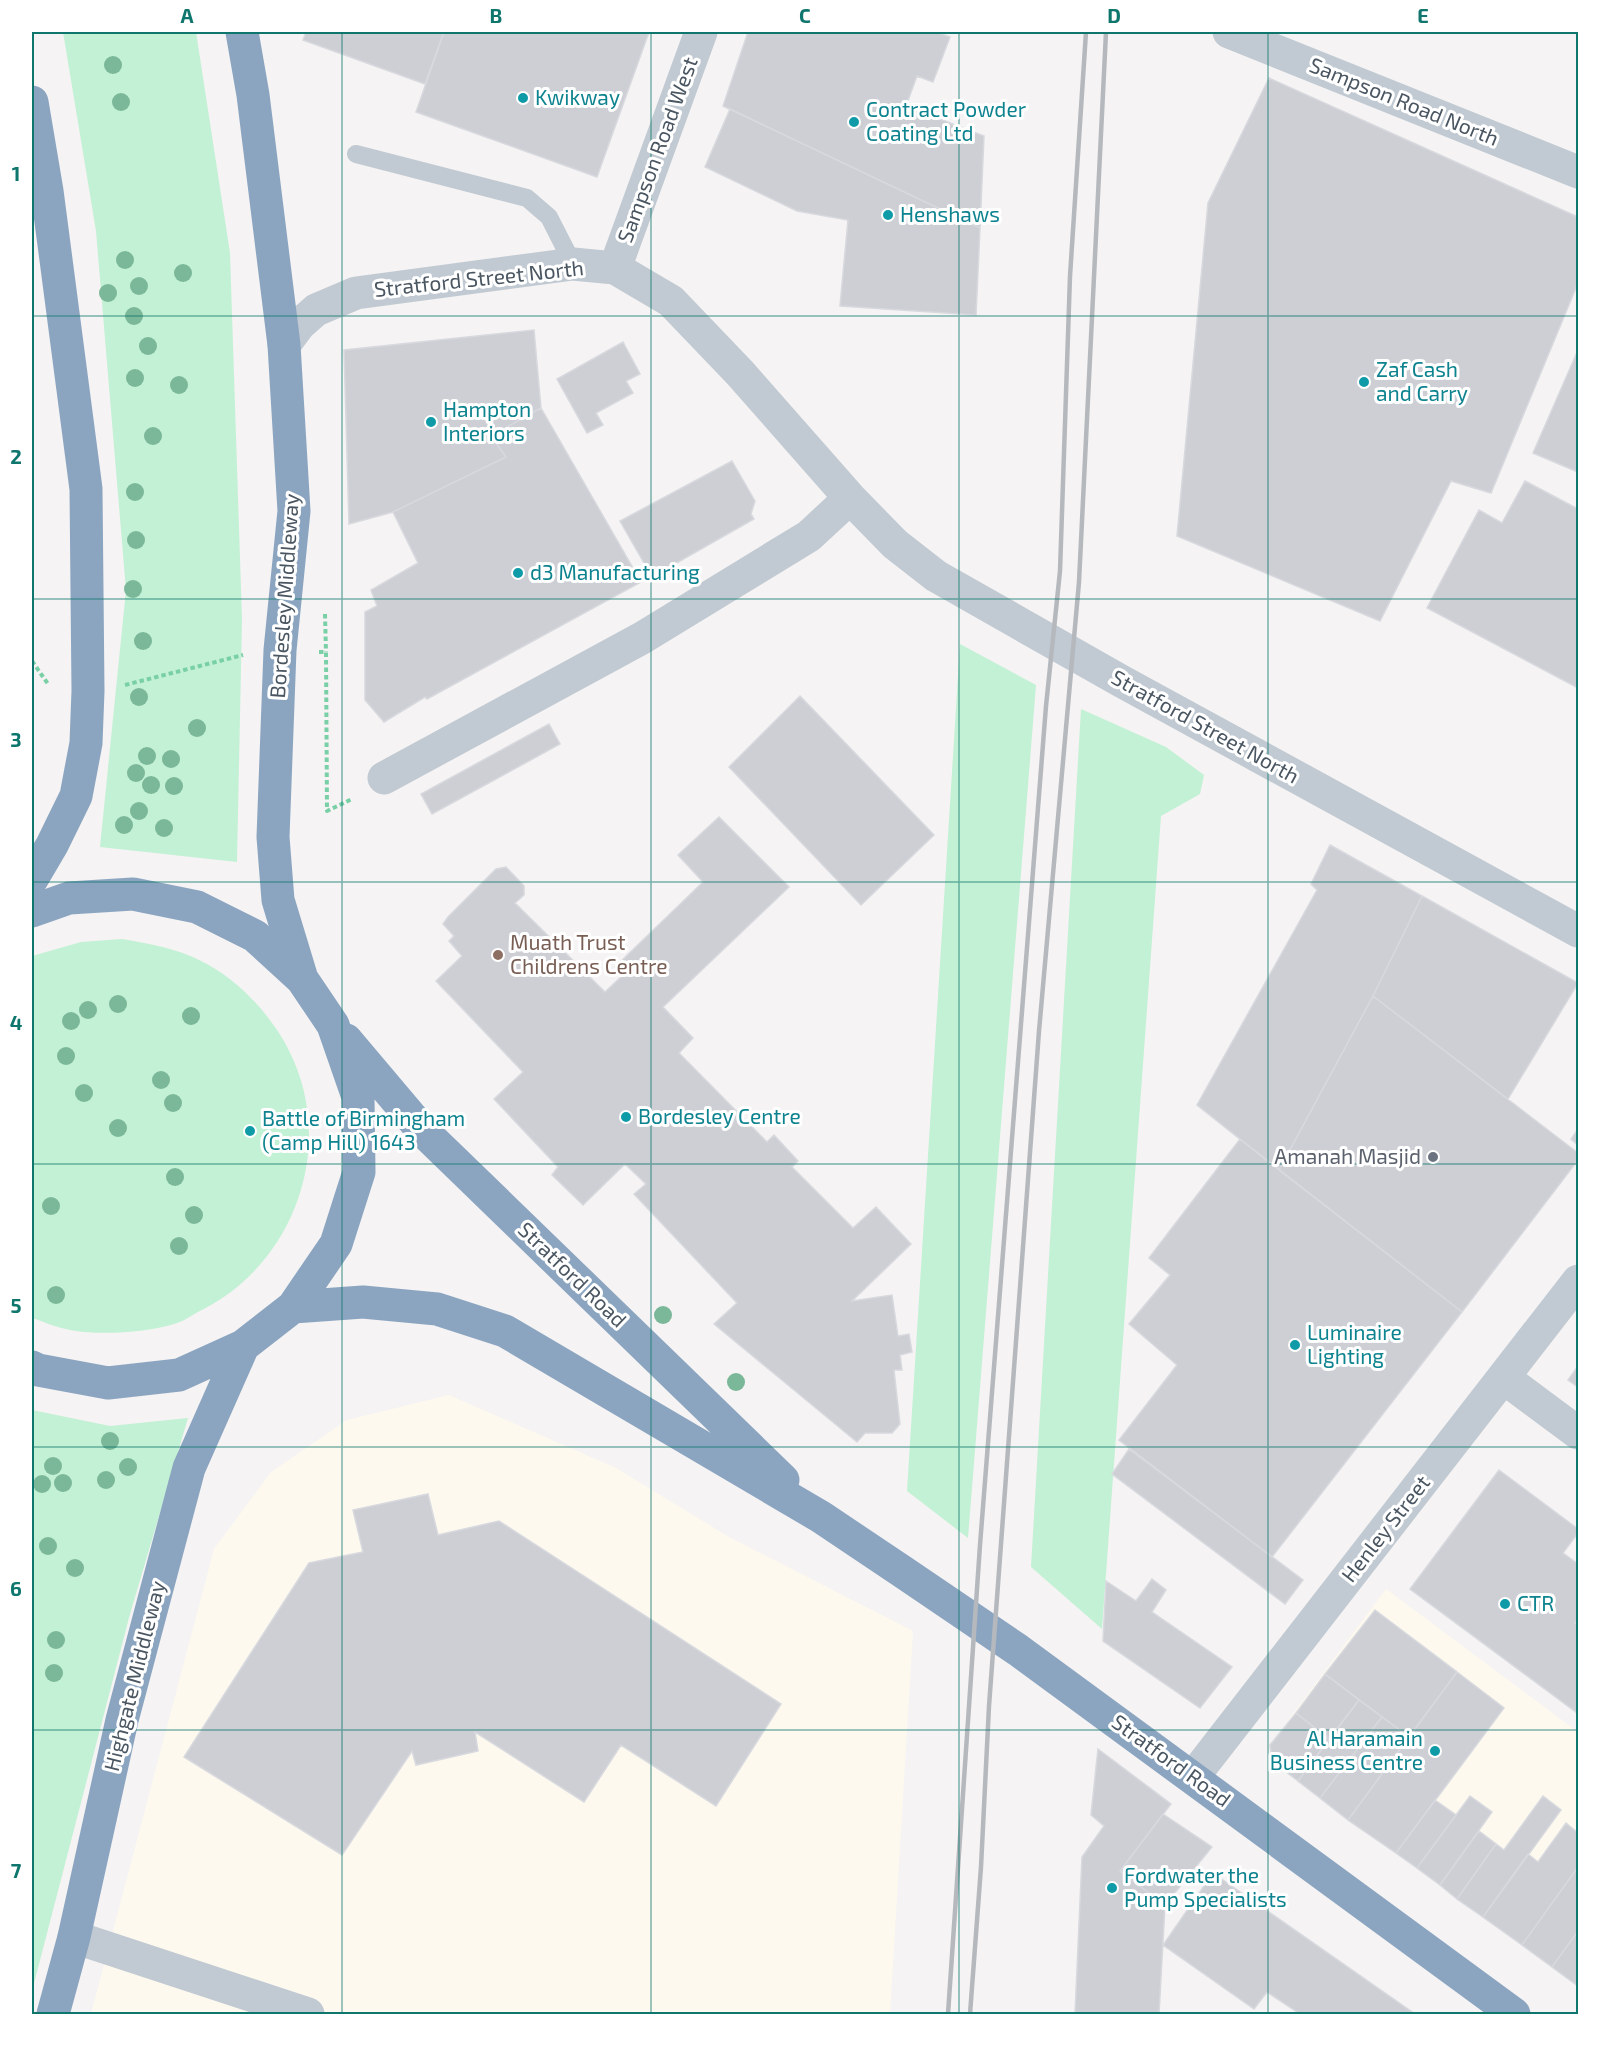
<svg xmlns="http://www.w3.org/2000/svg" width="1610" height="2046" font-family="'Exo 2',sans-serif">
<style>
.commercial{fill:#fdf9ef}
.green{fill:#c3f1d5}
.building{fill:#cdcfd5;stroke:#d7d9de;stroke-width:1.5}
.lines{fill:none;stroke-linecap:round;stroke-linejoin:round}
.path{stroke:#7ad0a6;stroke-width:4;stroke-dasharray:4.5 3;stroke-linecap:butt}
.lane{stroke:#c1cad2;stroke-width:18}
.street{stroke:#c1cad2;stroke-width:33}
.highway{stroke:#8ba5c1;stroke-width:33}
.rail{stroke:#b5b8bd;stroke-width:4.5}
.tree{fill:#7bb799}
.grid{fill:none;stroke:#0f766e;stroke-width:1.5;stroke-opacity:0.55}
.culture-dot{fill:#0f9aa8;stroke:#fff;stroke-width:2}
.education-dot{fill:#8d6e63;stroke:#fff;stroke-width:2}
.worship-dot{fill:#6b7280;stroke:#fff;stroke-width:2}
.labels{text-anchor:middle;stroke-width:6;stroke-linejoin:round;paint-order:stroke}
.culture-label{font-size:21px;fill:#0d838f;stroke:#fff;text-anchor:start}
.street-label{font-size:21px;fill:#4a5661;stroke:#fff}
.education-label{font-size:21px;fill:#785e54;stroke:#fff;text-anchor:start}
.worship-label{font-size:21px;fill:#5b616d;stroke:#fff;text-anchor:end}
.neatline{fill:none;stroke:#0f766e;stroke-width:2}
.grid-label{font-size:20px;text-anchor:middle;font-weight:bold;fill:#0f766e}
</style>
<rect width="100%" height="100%" fill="#f5f3f3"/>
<path class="commercial" d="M 449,1395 L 616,1468 L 729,1537 L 913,1631 L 890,2014 L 91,2014 L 214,1549 L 271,1472 L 347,1420 Z
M 1386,1589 L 1578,1732 L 1578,1984 L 1272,1761 L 1270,1745 Z"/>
<path class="green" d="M 63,32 L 196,32 L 230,253 L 242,619 L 237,862 L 100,847 L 126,590 L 96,231 Z
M 960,644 L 1036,685 L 968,1538 L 907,1491 Z
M 1081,709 L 1166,747 L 1204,775 L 1200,794 L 1161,816 L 1102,1629 L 1031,1567 Z
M 122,939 C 150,944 176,948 201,961 C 232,976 258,1002 277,1030 C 343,1128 302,1262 198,1312 C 191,1316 182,1322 174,1324 C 145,1333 95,1336 66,1329 C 54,1327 43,1321 32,1318 L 32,956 L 81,942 Z
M 32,1410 L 110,1426 L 188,1418 L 130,1614 L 32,1991 Z"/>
<path class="building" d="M 306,32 L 444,32 L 425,84 L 303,40 Z
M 444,32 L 649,32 L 597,177 L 416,112 Z
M 748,32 L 936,32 L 950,37 L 933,82 L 917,76 L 906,106 L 984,136 L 980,228 L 723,106 Z
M 1269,78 L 1578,217 L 1578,283 L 1491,493 L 1451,481 L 1380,621 L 1177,536 L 1208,203 Z
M 730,109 L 980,228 L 976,315 L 840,306 L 848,220 L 797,211 L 705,167 Z
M 534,330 L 541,408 L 491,436 L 506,457 L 393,512 L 349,524 L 344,350 Z
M 623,342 L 640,374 L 626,381 L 633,393 L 596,413 L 603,425 L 587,433 L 557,379 Z
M 1578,350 L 1578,472 L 1533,453 Z
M 541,408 L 641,582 L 427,699 L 425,697 L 384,722 L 365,700 L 365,612 L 377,606 L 371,590 L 418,563 L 393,512 L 506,457 L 491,436 Z
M 732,461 L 755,501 L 751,514 L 754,519 L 652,577 L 620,521 Z
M 1525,481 L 1578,509 L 1578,688 L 1427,608 L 1479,510 L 1502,523 Z
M 800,696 L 934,835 L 861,905 L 729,767 Z
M 549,724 L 560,744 L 432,814 L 421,794 Z
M 719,817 L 789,887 L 663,1007 L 693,1038 L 679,1053 L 767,1142 L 774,1135 L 798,1161 L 792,1167 L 853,1228 L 876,1207 L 911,1244 L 852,1301 L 892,1295 L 898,1336 L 909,1334 L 912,1352 L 900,1355 L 902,1370 L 894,1370 L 900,1424 L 892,1433 L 865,1433 L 857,1442 L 714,1324 L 737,1303 L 634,1194 L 646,1184 L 625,1164 L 583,1205 L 552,1175 L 558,1167 L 494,1099 L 523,1072 L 436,981 L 462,956 L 449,941 L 454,936 L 443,924 L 448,917 L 496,869 L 506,867 L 524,886 L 524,895 L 515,903 L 605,992 L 623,975 L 615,967 L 703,882 L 678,855 Z
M 1330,845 L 1422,896 L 1373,996 L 1279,1170 L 1197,1105 L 1317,890 L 1311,884 Z
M 1422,896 L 1578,983 L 1508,1099 L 1373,996 Z
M 1373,996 L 1578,1153 L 1578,1160 L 1462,1312 L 1279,1170 Z
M 1578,1129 L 1578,1145 L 1571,1139 Z
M 1240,1139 L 1462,1312 L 1272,1557 L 1119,1440 L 1177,1365 L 1129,1324 L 1170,1275 L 1149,1258 Z
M 1578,1366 L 1578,1387 L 1568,1380 Z
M 1129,1449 L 1303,1580 L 1285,1604 L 1112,1474 Z
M 1499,1470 L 1578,1529 L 1578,1533 L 1563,1553 L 1578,1564 L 1578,1619 L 1575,1623 L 1578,1626 L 1578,1708 L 1576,1712 L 1410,1589 Z
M 428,1494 L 438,1535 L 499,1521 L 781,1704 L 716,1806 L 621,1745 L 584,1802 L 475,1732 L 478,1751 L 416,1765 L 412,1751 L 342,1855 L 184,1757 L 309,1563 L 363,1552 L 353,1510 Z
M 1152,1579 L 1166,1590 L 1152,1612 L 1232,1667 L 1200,1708 L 1103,1641 L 1106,1581 L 1136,1601 Z
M 1375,1610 L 1457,1672 L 1409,1737 L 1325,1674 Z
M 1457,1672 L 1504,1708 L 1396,1853 L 1348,1820 Z
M 1325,1674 L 1359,1700 L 1329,1739 L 1296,1713 Z
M 1359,1700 L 1382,1717 L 1320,1798 L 1298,1781 Z
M 1296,1713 L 1329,1739 L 1298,1781 L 1272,1761 L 1270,1745 Z
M 1382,1717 L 1409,1737 L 1348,1820 L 1320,1798 Z
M 1098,1749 L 1171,1804 L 1120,1871 L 1165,1905 L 1159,2014 L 1075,2014 L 1082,1857 L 1104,1826 L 1091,1815 Z
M 1470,1796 L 1492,1812 L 1440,1885 L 1417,1868 Z
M 1543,1796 L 1561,1810 L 1483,1917 L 1457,1899 L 1496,1844 L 1504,1850 Z
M 1435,1800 L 1456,1815 L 1417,1868 L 1396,1853 Z
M 1163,1814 L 1212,1847 L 1165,1905 L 1120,1871 Z
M 1566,1823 L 1578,1833 L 1578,1867 L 1522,1945 L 1483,1917 L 1528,1854 L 1538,1862 Z
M 1479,1831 L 1496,1844 L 1457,1899 L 1440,1885 Z
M 1578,1867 L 1578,1931 L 1552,1967 L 1522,1945 Z
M 1213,1873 L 1415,2014 L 1300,2014 L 1267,1992 L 1254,2009 L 1163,1945 Z
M 1578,1931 L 1578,1986 L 1552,1967 Z"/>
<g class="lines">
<path class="path" d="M 325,614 L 326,652
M 319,652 L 326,652 L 327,811 L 352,799
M 32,661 L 48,684
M 125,685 L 243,655"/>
<path class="lane" d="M 356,154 L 527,198 L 549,217 L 573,264"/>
<path class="street" d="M 1229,32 L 1578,172
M 615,268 L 701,32
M 284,345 L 299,325 L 316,310 L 356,293 L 573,264 L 615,268 L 671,301 L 740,373 L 850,498 L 895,544 L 936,576 L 1121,681 L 1578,931
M 384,778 L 642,638 L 809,536 L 850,498
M 1504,1378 L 1578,1433
M 1193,1777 L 1578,1281
M 74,1937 L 308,2014"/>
<path class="highway" d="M 242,32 L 253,95 L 284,345 L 294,511 L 280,650 L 273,837 L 278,900 L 302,979
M 32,102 L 47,191 L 86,489 L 88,691 L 86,743 L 76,796 L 52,845 L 32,879
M 32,911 L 69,898 L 133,894 L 197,907 L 255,936 L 302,979 L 333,1025 L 358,1097 L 359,1172 L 336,1244 L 293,1307 L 243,1346 L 179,1375 L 108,1383 L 38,1370 L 32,1367
M 346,1040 L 422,1130 L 783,1480
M 293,1307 L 363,1302 L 437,1309 L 505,1331 L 821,1517 L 903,1572 L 1018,1650 L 1514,2014
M 53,2014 L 74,1937 L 122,1720 L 189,1468 L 243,1346"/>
<path class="rail" d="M 948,2014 L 980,1545 L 1046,706 L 1060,571 L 1070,276 L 1086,32
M 970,2014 L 981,1867 L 989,1706 L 1039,1031 L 1079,582 L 1106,32"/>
</g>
<g class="tree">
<circle cx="113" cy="65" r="9"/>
<circle cx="121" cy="102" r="9"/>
<circle cx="125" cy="260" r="9"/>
<circle cx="183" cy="273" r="9"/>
<circle cx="139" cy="286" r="9"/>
<circle cx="108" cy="293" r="9"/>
<circle cx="134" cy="316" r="9"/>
<circle cx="148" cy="346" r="9"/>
<circle cx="135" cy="378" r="9"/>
<circle cx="179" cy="385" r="9"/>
<circle cx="153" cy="436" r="9"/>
<circle cx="135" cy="492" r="9"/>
<circle cx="136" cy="540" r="9"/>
<circle cx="133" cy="589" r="9"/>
<circle cx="143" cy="641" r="9"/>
<circle cx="139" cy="697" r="9"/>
<circle cx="197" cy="728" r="9"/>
<circle cx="147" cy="756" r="9"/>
<circle cx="171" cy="759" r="9"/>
<circle cx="136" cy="773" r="9"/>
<circle cx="151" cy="785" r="9"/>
<circle cx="174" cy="786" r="9"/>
<circle cx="139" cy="811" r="9"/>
<circle cx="124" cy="825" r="9"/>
<circle cx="164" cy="828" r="9"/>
<circle cx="118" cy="1004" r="9"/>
<circle cx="88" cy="1010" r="9"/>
<circle cx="191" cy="1016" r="9"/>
<circle cx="71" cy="1021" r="9"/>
<circle cx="66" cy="1056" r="9"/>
<circle cx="161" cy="1080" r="9"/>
<circle cx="84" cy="1093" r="9"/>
<circle cx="173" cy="1103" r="9"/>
<circle cx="118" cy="1128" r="9"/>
<circle cx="175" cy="1177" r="9"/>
<circle cx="51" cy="1206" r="9"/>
<circle cx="194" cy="1215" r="9"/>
<circle cx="179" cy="1246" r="9"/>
<circle cx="56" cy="1295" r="9"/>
<circle cx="663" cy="1315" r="9"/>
<circle cx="736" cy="1382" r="9"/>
<circle cx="110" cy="1441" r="9"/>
<circle cx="53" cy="1466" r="9"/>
<circle cx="128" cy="1467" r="9"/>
<circle cx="106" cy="1480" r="9"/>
<circle cx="63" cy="1483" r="9"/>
<circle cx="42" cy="1484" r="9"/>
<circle cx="48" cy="1546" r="9"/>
<circle cx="75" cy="1568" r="9"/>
<circle cx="56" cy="1640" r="9"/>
<circle cx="54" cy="1673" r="9"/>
</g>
<path class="grid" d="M 342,32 L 342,2014M 651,32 L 651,2014M 959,32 L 959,2014M 1268,32 L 1268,2014M 32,316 L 1578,316M 32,599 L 1578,599M 32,882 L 1578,882M 32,1164 L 1578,1164M 32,1447 L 1578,1447M 32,1730 L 1578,1730"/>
<g class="culture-dot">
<circle cx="523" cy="98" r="6"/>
<circle cx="854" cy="122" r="6"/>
<circle cx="888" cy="215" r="6"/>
<circle cx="1364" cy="382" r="6"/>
<circle cx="431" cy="422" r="6"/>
<circle cx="518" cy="573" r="6"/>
<circle cx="626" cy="1117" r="6"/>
<circle cx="250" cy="1131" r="6"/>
<circle cx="1295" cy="1345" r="6"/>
<circle cx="1505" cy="1604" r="6"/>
<circle cx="1435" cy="1751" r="6"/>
<circle cx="1112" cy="1888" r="6"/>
</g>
<circle class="education-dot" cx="498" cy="955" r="6"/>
<circle class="worship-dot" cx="1433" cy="1157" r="6"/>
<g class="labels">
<g class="culture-label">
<text x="535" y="105">Kwikway</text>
<text x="866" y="117">Contract Powder<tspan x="866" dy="24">Coating Ltd</tspan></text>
<text x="900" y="222">Henshaws</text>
<text x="1376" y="377">Zaf Cash<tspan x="1376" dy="24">and Carry</tspan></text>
<text x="443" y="417">Hampton<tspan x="443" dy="24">Interiors</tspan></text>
<text x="530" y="580">d3 Manufacturing</text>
<text x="638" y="1124">Bordesley Centre</text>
<text x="262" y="1126">Battle of Birmingham<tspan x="262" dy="24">(Camp Hill) 1643</tspan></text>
<text x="1307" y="1340">Luminaire<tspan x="1307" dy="24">Lighting</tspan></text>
<text x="1517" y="1611">CTR</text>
<text x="1423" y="1746" text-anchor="end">Al Haramain<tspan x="1423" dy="24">Business Centre</tspan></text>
<text x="1124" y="1883">Fordwater the<tspan x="1124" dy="24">Pump Specialists</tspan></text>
</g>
<g class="street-label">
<text transform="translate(1404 102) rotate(22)" y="7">Sampson Road North</text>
<text transform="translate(658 150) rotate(-70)" y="7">Sampson Road West</text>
<text transform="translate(479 279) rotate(-6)" y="7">Stratford Street North</text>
<text transform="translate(285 596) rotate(-86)" y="7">Bordesley Middleway</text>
<text transform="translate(1205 727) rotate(29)" y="7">Stratford Street North</text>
<text transform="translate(572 1275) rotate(44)" y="7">Stratford Road</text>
<text transform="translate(1386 1529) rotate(-52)" y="7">Henley Street</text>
<text transform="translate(135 1676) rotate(-76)" y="7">Highgate Middleway</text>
<text transform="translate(1171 1761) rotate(36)" y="7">Stratford Road</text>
</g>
<g class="education-label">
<text x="510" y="950">Muath Trust<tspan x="510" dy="24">Childrens Centre</tspan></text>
</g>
<g class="worship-label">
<text x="1421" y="1164">Amanah Masjid</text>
</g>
</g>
<rect width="1610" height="2046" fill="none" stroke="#ffffff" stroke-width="66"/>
<rect x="33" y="33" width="1544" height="1980" class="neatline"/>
<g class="grid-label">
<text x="187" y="23">A</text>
<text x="496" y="23">B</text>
<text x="805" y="23">C</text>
<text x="1114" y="23">D</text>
<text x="1423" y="23">E</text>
<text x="16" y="181">1</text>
<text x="16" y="464">2</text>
<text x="16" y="747">3</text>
<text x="16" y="1030">4</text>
<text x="16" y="1313">5</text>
<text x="16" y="1596">6</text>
<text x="16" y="1878">7</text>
</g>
</svg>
